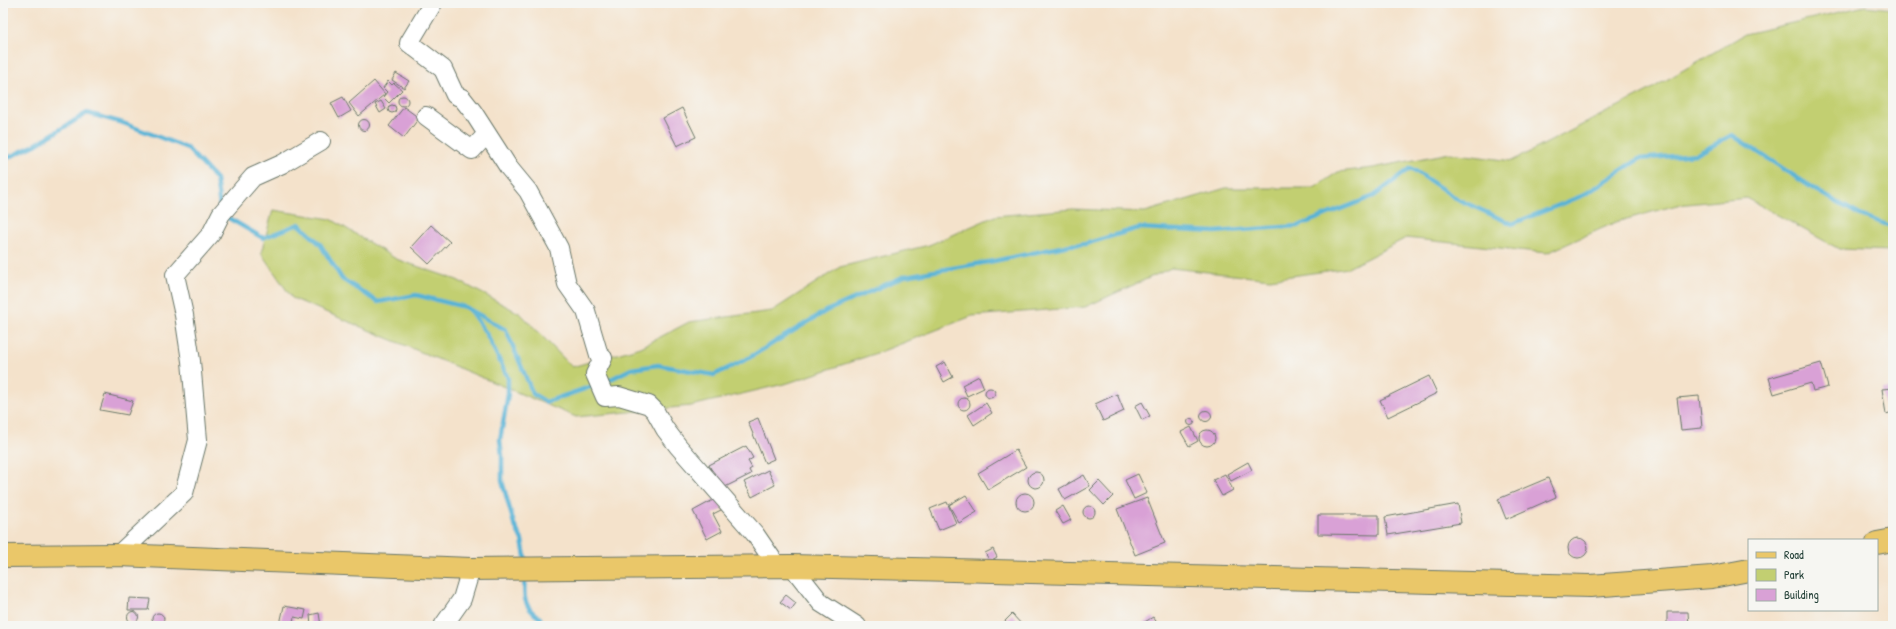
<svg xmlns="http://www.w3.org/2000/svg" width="1896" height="629" font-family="'Patrick Hand',sans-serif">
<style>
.green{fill:#c2cf71;stroke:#708652}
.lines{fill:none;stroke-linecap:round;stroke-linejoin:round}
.stream{stroke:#58b3d6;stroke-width:4.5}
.building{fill:#d9a1d6}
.minor-casing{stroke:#6a7769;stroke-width:20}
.major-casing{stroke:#6a7769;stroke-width:24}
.minor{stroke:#fff;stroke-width:18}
.major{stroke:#eac769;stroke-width:22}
</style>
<rect width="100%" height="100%" fill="#f6f6f2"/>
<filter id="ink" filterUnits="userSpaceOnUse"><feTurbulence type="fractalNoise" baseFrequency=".025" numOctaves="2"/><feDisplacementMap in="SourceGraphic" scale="8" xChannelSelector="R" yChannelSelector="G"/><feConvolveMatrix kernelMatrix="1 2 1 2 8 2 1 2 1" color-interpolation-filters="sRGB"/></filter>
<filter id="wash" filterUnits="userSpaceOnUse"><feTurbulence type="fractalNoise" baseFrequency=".012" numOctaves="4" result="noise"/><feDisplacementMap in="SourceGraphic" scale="16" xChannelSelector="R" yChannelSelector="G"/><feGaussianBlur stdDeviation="0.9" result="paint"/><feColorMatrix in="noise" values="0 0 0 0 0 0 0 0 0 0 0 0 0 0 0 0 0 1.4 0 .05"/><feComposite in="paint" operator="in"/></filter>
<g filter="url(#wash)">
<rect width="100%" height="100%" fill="#f4e2cb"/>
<path class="green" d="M 1865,6 L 1893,9 L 1893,251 L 1839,249 L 1747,198 L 1677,205 L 1616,222 L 1547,253 L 1406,238 L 1348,268 L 1270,279 L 1171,268 L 1085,307 L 972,316 L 880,352 L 788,383 L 691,406 L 576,417 L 292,298 L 261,253 L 273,210 L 331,219 L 396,259 L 457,280 L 521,314 L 572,367 L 641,347 L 689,322 L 772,311 L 840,267 L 929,245 L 995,216 L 1073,209 L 1145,212 L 1226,188 L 1314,188 L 1338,172 L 1373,168 L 1450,153 L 1512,161 L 1646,92 L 1745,34 Z"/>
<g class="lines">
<path class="stream" d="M 3,160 L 35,145 L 87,113 L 123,123 L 187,148 L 216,179 L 220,207
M 225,216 L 263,238 L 299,224 L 320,244 L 342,279 L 378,302 L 416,295 L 465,307 L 506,330 L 533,394 L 546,402 L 596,385
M 471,312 L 486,333 L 508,378 L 508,394 L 500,440 L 502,455 L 502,481 L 514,524 L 522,540 L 526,562
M 603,383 L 631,369 L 658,365 L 714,375 L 747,359 L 826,311 L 905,276 L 994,261 L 1070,245 L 1085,244 L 1139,228 L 1215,232 L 1298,226 L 1374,196 L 1411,168 L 1457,199 L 1512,224 L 1584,195 L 1639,159 L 1697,154 L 1732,135 L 1817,191 L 1860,215 L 1893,227
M 525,573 C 524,593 521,606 540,618 L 542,626"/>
</g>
<g id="blocks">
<path class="building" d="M 396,73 L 409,81 L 404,88 L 392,80 Z
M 374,81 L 385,94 L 359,116 L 349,103 Z
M 388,81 L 392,85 L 394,83 L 402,90 L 389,103 L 383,97 L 387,92 L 383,88 Z
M398 101a5 5 0 1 1 10 0a5 5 0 1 1-10 0Z
M 343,97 L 351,111 L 339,118 L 331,103 Z
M 381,101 L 386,109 L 380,113 L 375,104 Z
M388 109a4 4 0 1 1 8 0a4 4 0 1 1-8 0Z
M 404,107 L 419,118 L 404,138 L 389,126 Z
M 682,108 L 696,137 L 677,146 L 663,118 Z
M358.5 125a5.5 5.5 0 1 1 11 0a5.5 5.5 0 1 1-11 0Z
M 431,225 L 450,242 L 429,264 L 411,247 Z
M 945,362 L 953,377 L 944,382 L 936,367 Z
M 1821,363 L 1828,387 L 1813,391 L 1811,383 L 1774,394 L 1769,378 Z
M 979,376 L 984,388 L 967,396 L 962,385 Z
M 1429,376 L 1437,393 L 1388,417 L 1380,400 Z
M985 393a5 5 0 1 1 10 0a5 5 0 1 1-10 0Z
M 1893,388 L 1893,412 L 1886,414 L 1882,389 Z
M 105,394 L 133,401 L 128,415 L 100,410 Z
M 1117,394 L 1124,411 L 1103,421 L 1095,404 Z
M 1699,396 L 1702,428 L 1681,430 L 1677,398 Z
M958 404a6 6 0 1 1 12 0a6 6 0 1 1-12 0Z
M 1142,402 L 1150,416 L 1142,420 L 1135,406 Z
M 986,403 L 992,413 L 974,425 L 968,415 Z
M1200.5 416a5.5 5.5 0 1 1 11 0a5.5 5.5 0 1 1-11 0Z
M 758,418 L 774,459 L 765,463 L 748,422 Z
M1187.5 422a3.5 3.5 0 1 1 7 0a3.5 3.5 0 1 1-7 0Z
M 1191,427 L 1198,441 L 1189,446 L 1181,432 Z
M1199 438a8 8 0 1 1 16 0a8 8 0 1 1-16 0Z
M 746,446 L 753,458 L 748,461 L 752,468 L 749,470 L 751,474 L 721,489 L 709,465 Z
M 1016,450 L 1026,467 L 988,490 L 978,473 Z
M 1248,462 L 1252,470 L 1231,481 L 1227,474 Z
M 768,470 L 775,485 L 752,497 L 744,482 Z
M1028 480a8 8 0 1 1 16 0a8 8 0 1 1-16 0Z
M 1138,474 L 1147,493 L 1134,499 L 1125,480 Z
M 1225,474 L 1233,490 L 1222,496 L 1213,480 Z
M 1084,475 L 1090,486 L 1065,500 L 1059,489 Z
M 1548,478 L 1556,497 L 1506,519 L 1498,499 Z
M 1099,481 L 1113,496 L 1104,505 L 1090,490 Z
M1016 502a9 9 0 1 1 18 0a9 9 0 1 1-18 0Z
M 966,495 L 977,512 L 959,523 L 949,505 Z
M 717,498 L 723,509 L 713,514 L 722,531 L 707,539 L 693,511 Z
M 1147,498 L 1165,543 L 1135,555 L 1117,509 Z
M 947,502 L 956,523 L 939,530 L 930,509 Z
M 1458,504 L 1461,523 L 1388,535 L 1385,517 Z
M1083 512a6 6 0 1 1 12 0a6 6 0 1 1-12 0Z
M 1063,506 L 1071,520 L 1063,524 L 1055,511 Z
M 1318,515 L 1379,515 L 1379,535 L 1318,534 Z
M1568 548a10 10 0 1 1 20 0a10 10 0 1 1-20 0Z
M 993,549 L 997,557 L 990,561 L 985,553 Z
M 786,595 L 796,603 L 791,610 L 780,602 Z
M 129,598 L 150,599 L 148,610 L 128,610 Z
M 284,606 L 306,610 L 304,619 L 294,617 L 292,626 L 280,624 Z
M127.5 617a5.5 5.5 0 1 1 11 0a5.5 5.5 0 1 1-11 0Z
M 1667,612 L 1688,612 L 1689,626 L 1667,626 Z
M 319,613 L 321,626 L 311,626 L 310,615 Z
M152 619a6 6 0 1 1 12 0a6 6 0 1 1-12 0Z
M 1012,614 L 1023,626 L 1000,626 Z
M 1153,617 L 1158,624 L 1155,626 L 1138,626 Z"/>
</g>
</g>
<g filter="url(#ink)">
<use href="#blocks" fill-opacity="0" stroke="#6a7769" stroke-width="1"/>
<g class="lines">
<g class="minor-casing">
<path id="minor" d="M 433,3 L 409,43 L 443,69 L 455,95 L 462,98 L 473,112 L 509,168 L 528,191 L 559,248 L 567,284 L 586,311 L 599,355 L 603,358 L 595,374 L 605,397 L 619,396 L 649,405 L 655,411 L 665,429 L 678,446 L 755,534 L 777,566
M 426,116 L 472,150 L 487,134
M 118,555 L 184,493 L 198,440 L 191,361 L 184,315 L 175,275 L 211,234 L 221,214 L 253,177 L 282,164 L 321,141
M 792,566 L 821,603 L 857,626
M 443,626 L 462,599 L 471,569"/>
</g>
<g class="major-casing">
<path id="major" d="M 1877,543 L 1893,540
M 3,556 L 118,555 L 471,569 L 792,566 L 1590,586 L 1712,577 L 1749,570"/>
</g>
<use href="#minor" class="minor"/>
<use href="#major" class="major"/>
</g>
</g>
<rect width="1896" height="629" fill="none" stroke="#f6f6f2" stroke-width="16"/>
<rect x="1748" y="539" width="130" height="72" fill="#f6f6f2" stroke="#a0aca6"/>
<rect x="1756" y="552" width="20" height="6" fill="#eac769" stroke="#a0aca6"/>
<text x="1784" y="559" font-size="12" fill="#1f3d34">Road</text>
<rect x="1756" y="569" width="20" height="12" fill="#c2cf71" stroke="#a0aca6"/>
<text x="1784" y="579" font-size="12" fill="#1f3d34">Park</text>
<rect x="1756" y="589" width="20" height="12" fill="#d9a1d6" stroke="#a0aca6"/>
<text x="1784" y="599" font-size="12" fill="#1f3d34">Building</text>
</svg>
